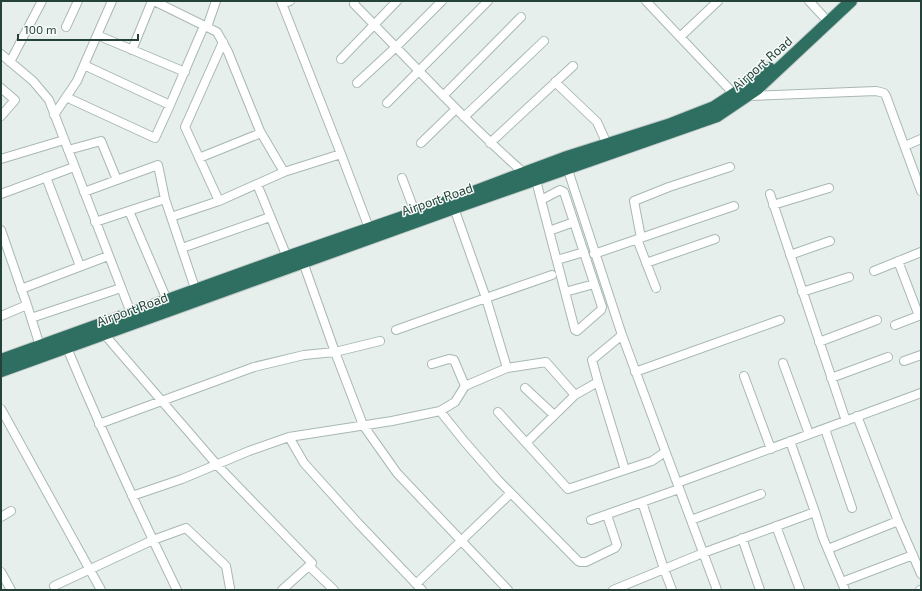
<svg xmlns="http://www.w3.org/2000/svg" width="922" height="591" font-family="'Exo 2',sans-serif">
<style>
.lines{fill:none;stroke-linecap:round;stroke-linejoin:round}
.minor-casing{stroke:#a8b8b2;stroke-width:10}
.highway-casing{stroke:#c2cac8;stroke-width:14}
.minor{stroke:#fff;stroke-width:8}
.highway{stroke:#2f6f62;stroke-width:12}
.labels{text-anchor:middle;stroke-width:3;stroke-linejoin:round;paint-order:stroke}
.street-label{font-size:13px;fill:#24423a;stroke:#f7fbf9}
</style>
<rect width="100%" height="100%" fill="#e6efeb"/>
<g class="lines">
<g class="minor-casing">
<path id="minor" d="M 154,1 L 217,32 L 228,52 L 260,131 L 284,172 L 341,154 L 369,228
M 281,1 L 341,154
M 355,1 L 354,4 C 410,61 464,120 524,173
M 646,1 L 734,94 L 749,96 L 876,91 L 884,93 L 886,96 L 921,191
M 809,1 L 823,16
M 282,4 L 290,1
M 66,27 L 78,1
M 207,27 L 216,1
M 97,35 L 185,72
M 680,37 L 718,1
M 132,50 L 152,1
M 1,54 L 33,81 L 49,100 L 131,313
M 341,59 L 397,1
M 10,62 L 42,1
M 84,65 L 170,105
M 555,82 L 597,122 L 607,144
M 357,83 L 396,47 L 442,1
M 1,88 L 15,100 L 1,116
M 443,96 L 521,17
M 66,97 L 155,138 L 170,105 L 204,26
M 387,103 L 488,1
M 54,115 L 77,81 L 112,1
M 464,117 L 544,41
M 421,143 L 456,109
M 490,143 L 573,66
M 905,146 L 921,139
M 68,150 L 101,141 L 117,180
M 199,158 L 261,133
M 1,159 L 64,140
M 566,164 L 622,335 L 717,590
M 46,177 L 80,266
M 402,178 L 415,212
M 536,180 L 541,200 L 575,330 L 577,331 L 601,310 L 602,307 L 564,192 L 560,190 L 541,200
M 257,184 L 287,257
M 84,192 L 158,165 L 165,199
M 1,194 L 74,167
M 770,194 L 846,421
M 219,201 L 185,127 L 223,42
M 773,205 L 829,188
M 129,211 L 167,300
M 171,217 L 219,201 L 284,172
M 95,222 L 165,199 L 196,291
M 1,230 L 27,305
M 549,231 L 574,222
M 641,238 L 634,201 L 669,187 L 730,167
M 637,239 L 656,288
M 182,248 L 270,217
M 594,254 L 734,206
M 790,255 L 830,241
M 557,260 L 584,252
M 898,261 L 919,316
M 646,263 L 715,239
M 874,271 L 921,252
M 21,289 L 108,256
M 565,292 L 594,284
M 802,292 L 849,277
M 1,316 L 27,305 L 40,346
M 31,318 L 121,288
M 895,325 L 921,315
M 396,330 L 486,298 L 454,208
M 104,334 L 218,466 L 312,563 L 282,590
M 380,341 L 335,352 L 363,425 L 397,473 L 508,590
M 819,342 L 877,320
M 67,348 C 101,429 138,510 177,590
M 904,361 L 921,355
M 783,363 L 809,434
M 432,364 L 449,359 L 454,360 L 465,386
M 507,368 L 546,362 L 575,395 L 598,382 L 592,360 L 622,335
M 635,372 L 780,320
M 744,376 L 771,449
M 831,378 L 888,357
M 598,382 L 625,470
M 525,388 L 554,415
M 1,409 L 101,590
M 440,411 L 455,402 L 465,386 L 507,368 L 486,298 L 552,275
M 498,412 L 568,489 L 652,461 L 665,452
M 857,416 L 898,521 L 921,574
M 99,424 L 254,367 L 304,355 L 335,352 L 303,262
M 825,429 L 852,508
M 289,437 L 304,463 L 358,523 L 422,590
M 790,441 L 815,512
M 526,443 L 575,395
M 677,483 L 921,393
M 132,496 L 182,479 L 249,451 L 289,437 L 392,421 L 440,411 L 464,441 L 498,480 L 578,561 L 580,562 L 586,562 L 615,548 L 617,545 L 607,515
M 642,502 L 664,569 L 672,590
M 1,517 L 11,511
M 591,520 L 679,489
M 691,520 L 761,494
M 776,526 L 800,590
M 742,538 L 760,590
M 828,549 L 898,521
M 309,566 L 334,590
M 1,572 L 11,590
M 842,582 L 913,555
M 416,584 L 511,493
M 54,586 L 153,540 L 186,528 L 226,566 L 230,588
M 613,590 L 703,553 L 815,512 L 823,538 L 845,590
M 920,590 L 921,590"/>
</g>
<g class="highway-casing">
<path id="highway" d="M 1,360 L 287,257 L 452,200 L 564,158 L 668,125 L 714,107 L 734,94 L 769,68
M 1,371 L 454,208 L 717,116 L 757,89 L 851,1"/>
</g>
<use href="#minor" class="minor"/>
<use href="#highway" class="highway"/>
</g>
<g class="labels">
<g class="street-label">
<text transform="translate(762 63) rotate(-41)" y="5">Airport Road</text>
<text transform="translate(437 199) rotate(-19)" y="5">Airport Road</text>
<text transform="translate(132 309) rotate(-20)" y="5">Airport Road</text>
</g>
</g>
<rect width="922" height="591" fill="none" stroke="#24423a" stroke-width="4"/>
<path d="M18 34v6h120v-6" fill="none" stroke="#24423a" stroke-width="2"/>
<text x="24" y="34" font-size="12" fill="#24423a" stroke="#f7fbf9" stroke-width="3" paint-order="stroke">100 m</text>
</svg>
